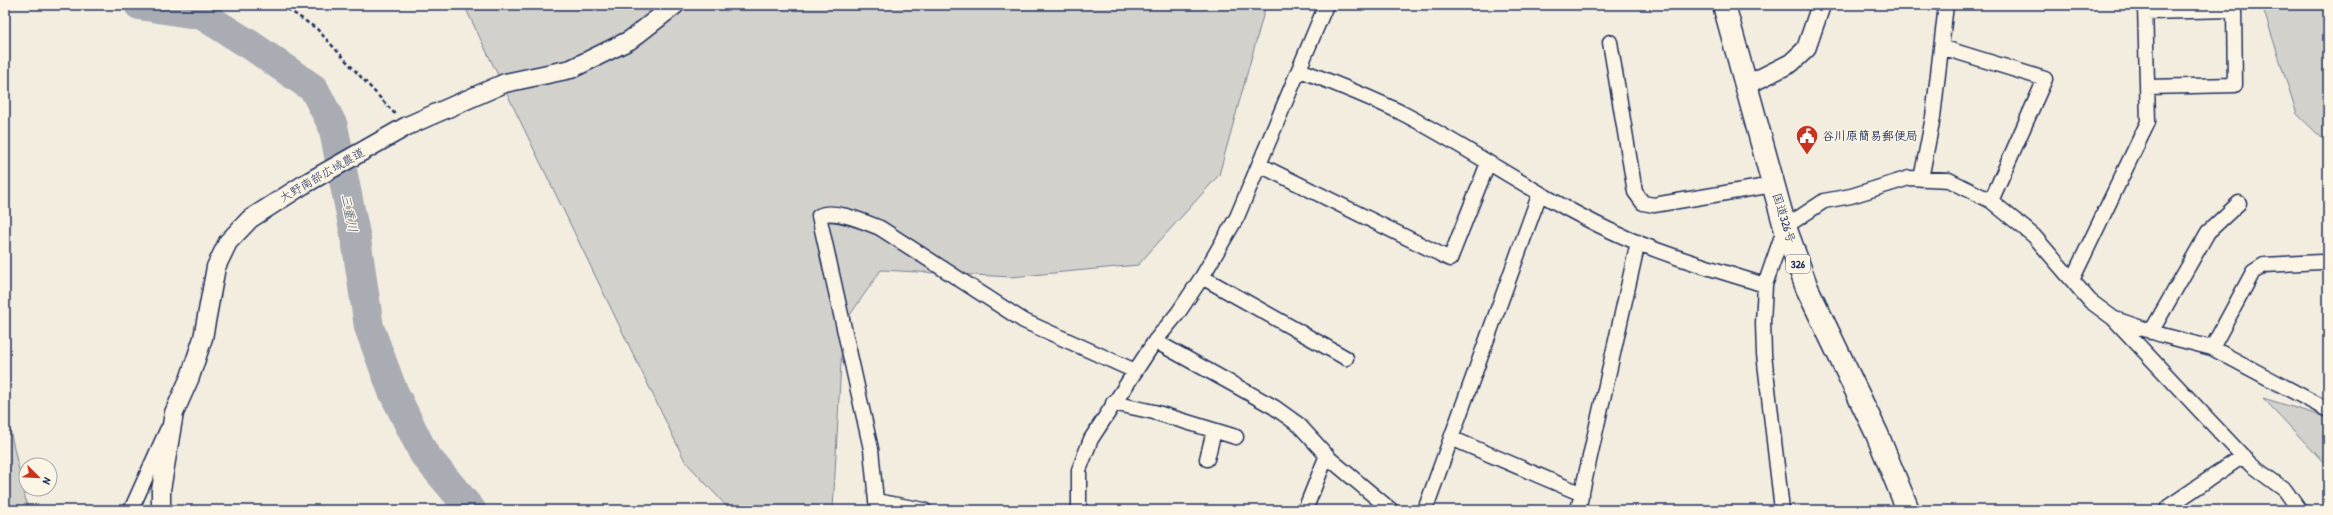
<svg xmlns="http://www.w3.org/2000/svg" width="2333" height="515" font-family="'Patrick Hand','Klee One',sans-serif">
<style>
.green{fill:#d3d1cc;stroke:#778095}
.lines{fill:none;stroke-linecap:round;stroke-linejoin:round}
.river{stroke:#a9acb3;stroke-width:30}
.minor-casing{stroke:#1b2f5e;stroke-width:17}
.tertiary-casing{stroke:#1b2f5e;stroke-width:21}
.trunk-casing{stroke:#1b2f5e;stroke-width:25}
.path{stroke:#1b2f5e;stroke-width:2.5;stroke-dasharray:4 3;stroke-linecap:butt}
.minor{stroke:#fcf5e5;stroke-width:14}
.tertiary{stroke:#fcf5e5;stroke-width:18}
.trunk{stroke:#fcf5e5;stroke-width:22}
.labels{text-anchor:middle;stroke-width:3;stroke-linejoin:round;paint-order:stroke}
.shield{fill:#fcf5e5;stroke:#5e6a86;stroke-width:1}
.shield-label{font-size:11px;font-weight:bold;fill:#1b2f5e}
.poi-label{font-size:12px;font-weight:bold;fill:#1b2f5e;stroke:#fcf5e5;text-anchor:start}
.street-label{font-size:12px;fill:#1b2f5e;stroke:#fcf5e5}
.water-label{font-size:13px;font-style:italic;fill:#465478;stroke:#fcf5e5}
</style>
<rect width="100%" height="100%" fill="#f3ede0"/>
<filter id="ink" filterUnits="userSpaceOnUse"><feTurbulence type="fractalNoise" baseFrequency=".025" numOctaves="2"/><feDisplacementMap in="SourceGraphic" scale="8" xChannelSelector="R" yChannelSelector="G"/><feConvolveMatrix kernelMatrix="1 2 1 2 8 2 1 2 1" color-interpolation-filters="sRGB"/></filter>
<g filter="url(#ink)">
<path class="green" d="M 464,5 L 1266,5 L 1219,175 L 1138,265 L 1011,277 L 881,270 L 843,325 L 833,510 L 730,510 L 685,461 Z
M 2262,5 L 2328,5 L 2328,144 L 2297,114 Z
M 2263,398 L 2328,418 L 2328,467 Z
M 5,408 L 28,510 L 5,510 Z"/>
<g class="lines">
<path class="river" d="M 139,5 L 202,15 L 252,46 L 314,89 L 333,126 L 356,239 L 369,327 L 392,389 L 424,454 L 471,510"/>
<g class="minor-casing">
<path id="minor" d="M 2146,12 L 2234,10 L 2235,85 L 2147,87
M 1610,42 L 1635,192 L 1643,203 L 1654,205 L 1773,185
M 1941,47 L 2045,79 L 1991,201
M 1300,70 C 1334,83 1367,96 1400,112 C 1472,149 1538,197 1611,231 C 1660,254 1713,269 1765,285
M 1260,165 L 1450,259 L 1488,163
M 1921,179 L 1933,117 L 1946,5
M 1202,277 L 1346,358
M 2072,280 L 2148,122 L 2145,5
M 2115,319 L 2162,335 L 2212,348 L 2328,410
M 2151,332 L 2208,232 L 2239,203
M 1155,341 L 1274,407 L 1299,425 L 1330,459 L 1391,510
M 2212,348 L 2253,272 L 2264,265 L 2321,262
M 1113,403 L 1154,412 L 1236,437
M 1451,438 L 1582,494
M 1207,459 L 1214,431
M 2168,507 L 2243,456
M 131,510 L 167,430
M 924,510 L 876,501 L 871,449 L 819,216 C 834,208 865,222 880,228 L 1024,321 L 1135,371
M 1079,510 L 1079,470 L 1091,439 L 1155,341 L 1178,313 L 1202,277 L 1237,217 L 1326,5
M 1305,510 L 1327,455
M 1425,510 L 1540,193
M 1578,510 L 1638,242
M 1782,510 L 1764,354 L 1763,323 L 1765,285 L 1785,227 L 1824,201 L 1851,196 L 1909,178 L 1949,180 L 1991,201 L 2034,236 L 2090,301 L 2113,318 L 2251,465 L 2285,490 L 2299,510"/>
</g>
<g class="tertiary-casing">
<path id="tertiary" d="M 1747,85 L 1791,63 L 1806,49 L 1821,5
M 161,510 L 161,490 L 174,413 L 190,377 L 203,338 L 216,267 L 228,242 L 250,219 L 303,185 L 407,126 L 505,83 L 571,69 L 630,40 L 675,5"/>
</g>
<g class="trunk-casing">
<path id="trunk" d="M 1724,5 L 1785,227 L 1807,288 L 1877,434 L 1908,510"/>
</g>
<path class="path" d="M 282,5 L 317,29 L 395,114"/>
<use href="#minor" class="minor"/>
<use href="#tertiary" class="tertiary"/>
<use href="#trunk" class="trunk"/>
</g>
</g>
<defs>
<g id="civic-pin" transform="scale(1.15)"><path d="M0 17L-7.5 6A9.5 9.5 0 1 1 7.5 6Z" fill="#c8321e" stroke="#fcf5e5"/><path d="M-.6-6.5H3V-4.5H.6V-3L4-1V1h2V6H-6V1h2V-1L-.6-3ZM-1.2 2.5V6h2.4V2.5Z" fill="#fff"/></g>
</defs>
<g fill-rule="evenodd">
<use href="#civic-pin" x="1807" y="136"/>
</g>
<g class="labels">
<rect class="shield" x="1786" y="255" width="24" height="18" rx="3"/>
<g class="shield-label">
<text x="1798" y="268">326</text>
</g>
<g class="poi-label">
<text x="1822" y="140">谷川原簡易郵便局</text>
</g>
<g class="street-label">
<text transform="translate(322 175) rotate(-30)" y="4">大野南部広域農道</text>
<text transform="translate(1784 218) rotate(73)" y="4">国道326号</text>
</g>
<g class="water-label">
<text transform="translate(350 213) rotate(79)" y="5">三重川</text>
</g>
</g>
<rect width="2333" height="515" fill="none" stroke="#fcf5e5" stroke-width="20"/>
<rect x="10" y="10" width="2313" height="495" fill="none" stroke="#1b2f5e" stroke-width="1.5" filter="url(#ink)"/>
<g transform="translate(38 477) rotate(114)"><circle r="19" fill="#fcf5e5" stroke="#a2a6af"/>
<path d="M0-3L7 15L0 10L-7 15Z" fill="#c8321e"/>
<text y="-6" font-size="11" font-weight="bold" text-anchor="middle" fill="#1b2f5e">N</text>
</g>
</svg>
